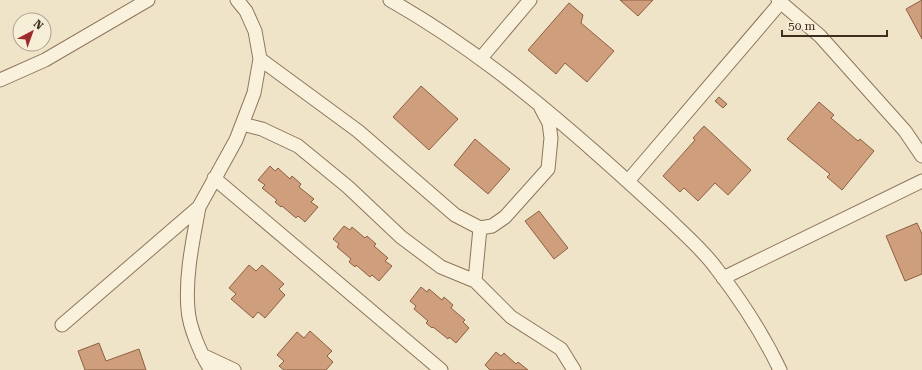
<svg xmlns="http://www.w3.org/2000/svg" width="922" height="370" font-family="'Roboto Serif',serif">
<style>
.building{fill:#cf9f7d;stroke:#8d5f41}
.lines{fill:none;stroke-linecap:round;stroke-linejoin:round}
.street-casing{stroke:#8d765c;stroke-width:15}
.street{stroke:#faf1dc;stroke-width:13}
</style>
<rect width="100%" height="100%" fill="#f0e4c8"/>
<path class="building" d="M 620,0 L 653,0 L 638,16 Z
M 922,0 L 922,39 L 906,9 Z
M 569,3 L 583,15 L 581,23 L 614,51 L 587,82 L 565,63 L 556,74 L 528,50 Z
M 421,86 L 458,119 L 429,150 L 393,117 Z
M 719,97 L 727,104 L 723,108 L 715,101 Z
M 819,102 L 834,115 L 831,118 L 858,141 L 860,139 L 874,151 L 842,190 L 827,177 L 830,174 L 787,139 Z
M 704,126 L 751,170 L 728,195 L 715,183 L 698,201 L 684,188 L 680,192 L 663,176 L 695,140 L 693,138 Z
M 475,139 L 510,169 L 488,194 L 454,165 Z
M 270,166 L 275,171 L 278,168 L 290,179 L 292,176 L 301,184 L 299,187 L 314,199 L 311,202 L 318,207 L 305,222 L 298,216 L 296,218 L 282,206 L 281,207 L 275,202 L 277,200 L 262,188 L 265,185 L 258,180 Z
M 539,211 L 568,248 L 554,259 L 525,221 Z
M 917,223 L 922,234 L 922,274 L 905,281 L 886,236 Z
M 344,226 L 350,230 L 352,227 L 365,238 L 367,236 L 376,244 L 374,246 L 388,258 L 385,261 L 392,266 L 379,281 L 372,275 L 370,277 L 356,265 L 355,267 L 349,262 L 351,259 L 337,247 L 339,244 L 333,239 Z
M 249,265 L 256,271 L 262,265 L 284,284 L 279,289 L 285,295 L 265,318 L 258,312 L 253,318 L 231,299 L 236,294 L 229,288 Z
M 421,287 L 427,292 L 429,289 L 442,300 L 444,297 L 453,305 L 451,308 L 465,320 L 463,322 L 469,328 L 456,343 L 449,337 L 448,339 L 433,327 L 432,328 L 426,323 L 428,321 L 414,309 L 416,306 L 410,301 Z
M 310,331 L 332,351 L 327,356 L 333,362 L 326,370 L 284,370 L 279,366 L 284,361 L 277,355 L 297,332 L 304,338 Z
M 99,343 L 106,361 L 139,349 L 146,370 L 85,370 L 78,351 Z
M 496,352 L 501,356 L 504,353 L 516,364 L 518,362 L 528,370 L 490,370 L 485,365 Z"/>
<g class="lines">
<g class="street-casing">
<path id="street" d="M 390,0 C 466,43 530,95 596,153 C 621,175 645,197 670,220 C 685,235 703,250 716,268 C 740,299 763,334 780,370
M 778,0 L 820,36 L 905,131 L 922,156
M 481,58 L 530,0
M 260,59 L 358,131 L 455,215 L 480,228 L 492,226 L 505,217 L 548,169 L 551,138 L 549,123 L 541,108
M 0,80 L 45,60 L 148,0
M 242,124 L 262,129 L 298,146 L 348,187 L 401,237 L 441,267 L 475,281
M 214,178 L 441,370
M 628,181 L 781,2
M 199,207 C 193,240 185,276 188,309 C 189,327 201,355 211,370
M 480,228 L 475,281 L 511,317 L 561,349 L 574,370
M 723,278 L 922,181
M 62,325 L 199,207 L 236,140 L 254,93 L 260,59 L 255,31 L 246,11 L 237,0
M 202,355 L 234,370"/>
</g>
<use href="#street" class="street"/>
</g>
<g transform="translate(32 32) rotate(41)"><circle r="19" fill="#f7eed8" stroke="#ada18e"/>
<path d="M0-3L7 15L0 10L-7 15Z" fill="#9e2a2b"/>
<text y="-6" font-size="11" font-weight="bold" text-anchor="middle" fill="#3d2e20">N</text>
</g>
<path d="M782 30v6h105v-6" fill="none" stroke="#3d2e20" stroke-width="2"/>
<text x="788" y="30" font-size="12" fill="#3d2e20" stroke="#f7eed8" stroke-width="3" paint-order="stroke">50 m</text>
</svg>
